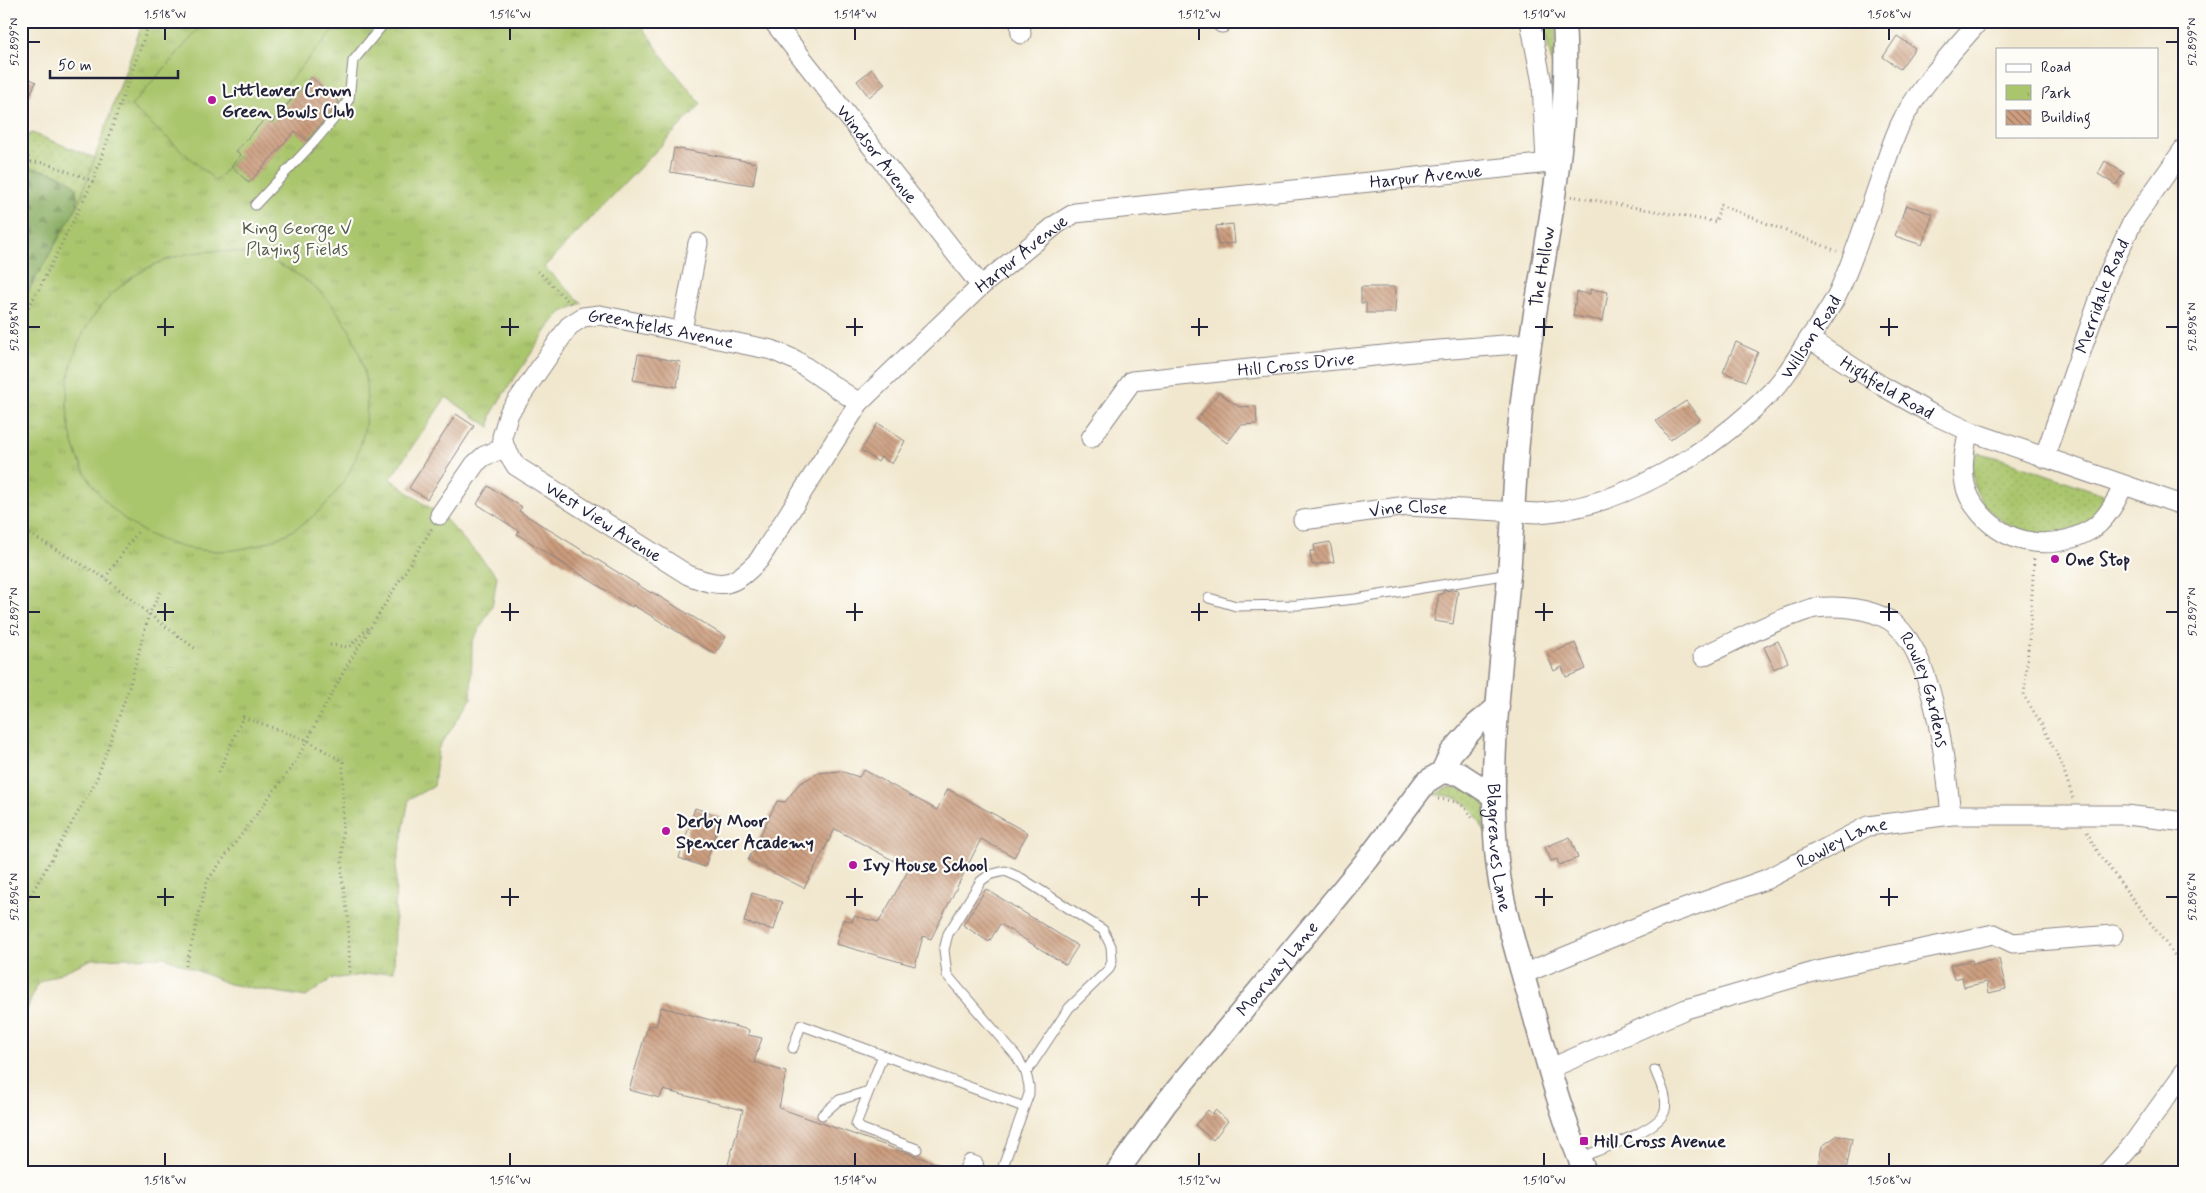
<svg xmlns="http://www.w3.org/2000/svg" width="2206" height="1193" font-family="Mynerve,sans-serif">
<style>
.grass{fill:url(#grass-dots);stroke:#667454}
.forest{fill:url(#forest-firs);stroke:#54664e}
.park{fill:url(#park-tufts);stroke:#667454}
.pitch{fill:#aac66d;stroke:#667454}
.building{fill:url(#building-back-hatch)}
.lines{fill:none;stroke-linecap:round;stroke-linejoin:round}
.service-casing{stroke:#8a8484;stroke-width:11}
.pedestrian-casing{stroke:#8a8484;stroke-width:16}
.minor-casing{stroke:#8a8484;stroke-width:21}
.tertiary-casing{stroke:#8a8484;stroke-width:25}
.path{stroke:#8a8484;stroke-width:3;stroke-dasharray:1 4;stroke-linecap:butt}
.service{stroke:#fff;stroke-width:9}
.pedestrian{stroke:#fff;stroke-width:14}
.minor{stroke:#fff;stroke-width:19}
.tertiary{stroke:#fff;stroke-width:22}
.ticks{fill:none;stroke:#22223b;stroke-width:2}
.poi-dot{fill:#b5179e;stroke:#fdfcf7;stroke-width:2}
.labels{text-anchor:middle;stroke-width:4.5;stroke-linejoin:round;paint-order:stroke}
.poi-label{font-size:18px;font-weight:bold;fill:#22223b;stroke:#fdfcf7;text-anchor:start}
.street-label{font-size:18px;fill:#22223b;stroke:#fdfcf7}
.park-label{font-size:18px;fill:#525b4c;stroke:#fdfcf7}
.neatline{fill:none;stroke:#22223b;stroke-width:2}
.ticks-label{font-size:12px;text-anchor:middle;fill:#22223b}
</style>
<defs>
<pattern id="grass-dots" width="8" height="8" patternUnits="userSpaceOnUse" patternTransform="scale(1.25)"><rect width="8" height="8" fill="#aac66d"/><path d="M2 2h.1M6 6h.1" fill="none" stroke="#92aa5f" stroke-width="1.8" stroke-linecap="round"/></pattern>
<pattern id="forest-firs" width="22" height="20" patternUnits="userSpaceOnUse" patternTransform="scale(1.25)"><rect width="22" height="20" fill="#87ab60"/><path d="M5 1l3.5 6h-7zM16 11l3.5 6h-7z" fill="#6e8b50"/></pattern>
<pattern id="park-tufts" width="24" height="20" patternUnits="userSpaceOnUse" patternTransform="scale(1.25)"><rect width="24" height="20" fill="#aac66d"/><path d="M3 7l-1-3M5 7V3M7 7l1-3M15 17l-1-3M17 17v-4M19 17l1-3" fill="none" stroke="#92aa5f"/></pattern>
<pattern id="building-back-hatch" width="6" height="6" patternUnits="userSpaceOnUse" patternTransform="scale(1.25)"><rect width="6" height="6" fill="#cb9c7d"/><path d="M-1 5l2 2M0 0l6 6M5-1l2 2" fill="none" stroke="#a47f68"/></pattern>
</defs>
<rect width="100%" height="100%" fill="#fdfcf7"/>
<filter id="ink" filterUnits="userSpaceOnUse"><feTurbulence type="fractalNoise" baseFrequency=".02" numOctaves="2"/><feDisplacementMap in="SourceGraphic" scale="10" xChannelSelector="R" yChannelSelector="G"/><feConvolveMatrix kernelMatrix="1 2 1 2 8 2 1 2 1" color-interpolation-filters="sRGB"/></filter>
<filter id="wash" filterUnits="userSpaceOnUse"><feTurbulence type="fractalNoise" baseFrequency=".0096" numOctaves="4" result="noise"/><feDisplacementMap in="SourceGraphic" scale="20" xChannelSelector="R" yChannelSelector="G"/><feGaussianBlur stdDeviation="1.12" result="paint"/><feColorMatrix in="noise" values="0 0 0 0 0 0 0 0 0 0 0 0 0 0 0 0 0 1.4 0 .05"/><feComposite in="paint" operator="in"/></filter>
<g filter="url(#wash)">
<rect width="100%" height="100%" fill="#f1e7ce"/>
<path class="grass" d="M 1542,21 L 1557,21 L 1554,71 Z
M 32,133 L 95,158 L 78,205 C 77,201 77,194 76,189 C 70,174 35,168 21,167 L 21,140 Z
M 1978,453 L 1996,457 L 2103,494 L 2104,505 C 2072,546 2008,542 1980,498 C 1972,486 1972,471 1973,457 Z
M 1448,788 L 1471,791 L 1485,803 L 1489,840 C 1475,812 1467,793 1431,795 Z"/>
<path class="forest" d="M 22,167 C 36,168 70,174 76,189 C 77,194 77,201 78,205 L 21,304 Z"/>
<path class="park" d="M 143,21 L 639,21 L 664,59 L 701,104 L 544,267 L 582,303 L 562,312 L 553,321 L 499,401 L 491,415 L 490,427 L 446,397 L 390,479 L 445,519 L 497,576 L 492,607 L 472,642 L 471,699 L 438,749 L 434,786 L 409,799 L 396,869 L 394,971 L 331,979 L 306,997 L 229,984 L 165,957 L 92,959 L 38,983 L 21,1023 L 21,304 L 78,205 Z"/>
<path class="pitch" d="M 206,21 L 341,21 L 284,87 L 292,95 L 216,181 L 131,106 Z
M67 401a150 150 0 1 1 300 0a150 150 0 1 1-300 0Z"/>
<g id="blocks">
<path class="building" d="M 1897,36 L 1915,48 L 1900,69 L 1883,57 Z
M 872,69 L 885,84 L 869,97 L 857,81 Z
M 21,74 L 36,82 L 21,114 Z
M 311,77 L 339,102 L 307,141 L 295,131 L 249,183 L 231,166 L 241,155 L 236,151 L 266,118 L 270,122 L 273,121 Z
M 674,148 L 757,163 L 753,185 L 670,172 Z
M 2105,161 L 2124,173 L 2116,185 L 2098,174 Z
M 1906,205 L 1933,214 L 1922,245 L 1895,236 Z
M 1233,224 L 1235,243 L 1218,245 L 1216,226 Z
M 1361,287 L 1396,287 L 1395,313 L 1366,313 L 1366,303 L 1361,303 Z
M 1590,289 L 1608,292 L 1603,321 L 1573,316 L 1577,292 L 1590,294 Z
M 1736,342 L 1758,352 L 1746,381 L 1723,372 Z
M 638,354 L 681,362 L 677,387 L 633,380 Z
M 1219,392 L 1239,407 L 1256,406 L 1257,424 L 1241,425 L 1227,443 L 1197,420 Z
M 1686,401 L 1700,419 L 1670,440 L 1656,421 Z
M 456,414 L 474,426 L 427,499 L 409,488 Z
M 878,423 L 905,441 L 892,464 L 881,457 L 878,462 L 861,450 Z
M 488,486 L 522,507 L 519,511 L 651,593 L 652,592 L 726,637 L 715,654 L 633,605 L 632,607 L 517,534 L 519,531 L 477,504 Z
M 1330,542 L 1334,562 L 1312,565 L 1310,551 L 1315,551 L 1314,545 Z
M 1452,590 L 1458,591 L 1453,624 L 1434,621 L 1439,594 L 1443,594 L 1443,591 Z
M 1778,641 L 1788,662 L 1774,669 L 1764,647 Z
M 1575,643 L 1586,669 L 1566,677 L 1562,667 L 1554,671 L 1547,655 Z
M 864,770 L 937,810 L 948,789 L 1028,833 L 1014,857 L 981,839 L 931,939 L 923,936 L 915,966 L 836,944 L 843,919 L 852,922 L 854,916 L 879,922 L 909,869 L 835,829 L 804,888 L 748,860 L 777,801 L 785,802 L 799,784 L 818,773 L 840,771 L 859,777 Z
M 695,808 L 721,817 L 705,867 L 679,858 Z
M 1570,837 L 1578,858 L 1559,865 L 1557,859 L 1551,861 L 1545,847 Z
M 986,889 L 1078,946 L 1066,965 L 1000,924 L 989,942 L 963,925 Z
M 752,893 L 782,902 L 774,930 L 744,922 Z
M 1999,959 L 2006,989 L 1989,993 L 1987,982 L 1964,987 L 1962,977 L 1954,979 L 1950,965 L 1972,960 L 1973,964 Z
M 661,1007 L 749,1030 L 748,1035 L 762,1038 L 754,1062 L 786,1072 L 779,1108 L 955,1170 L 954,1172 L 726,1172 L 743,1110 L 663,1090 L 660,1098 L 629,1090 L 648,1025 L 656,1026 Z
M 1208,1110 L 1212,1114 L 1215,1110 L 1228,1121 L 1213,1140 L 1195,1125 Z
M 1838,1135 L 1852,1138 L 1846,1171 L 1818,1166 L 1822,1146 Z"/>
</g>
</g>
<g filter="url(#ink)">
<use href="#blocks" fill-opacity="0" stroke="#8a8484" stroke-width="1"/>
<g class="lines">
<g class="service-casing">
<path id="service" d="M 255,205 L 314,142 L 343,108 L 349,99 L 353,61 L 386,21
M 1209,598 L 1236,606 L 1297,605 L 1355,599 L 1509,574
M 793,1048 L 801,1025 L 1024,1107
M 883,1055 L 856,1124 L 862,1129 L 917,1149
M 822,1115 L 839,1100 L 869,1091
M 1579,1158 C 1598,1150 1661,1130 1665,1110 C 1668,1097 1660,1083 1655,1070
M 1001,1172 L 1029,1094 L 1029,1086 L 1026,1073 L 1017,1057 L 947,975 L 944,950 L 948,934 L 981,881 L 989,875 L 1005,871 L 1021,878 L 1103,930 L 1111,946 L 1112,961 L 1109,969 L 1069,1008 L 1026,1073"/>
</g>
<g class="pedestrian-casing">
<path id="pedestrian" d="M 965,1172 L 970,1162 L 976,1164 L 972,1172"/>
</g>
<g class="minor-casing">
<g id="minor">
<path id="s1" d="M 773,21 L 981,286"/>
<path d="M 1020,21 L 1021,34"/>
<path d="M 1222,21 L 1222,23"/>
<path d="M 1530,21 L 1542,83 L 1546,162"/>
<path d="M 682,331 L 698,243"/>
<path id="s2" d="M 1809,339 L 1884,387 L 1930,413 L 1969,431 L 2185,506"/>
<path d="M 1969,431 C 1964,449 1961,466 1965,484 C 1967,495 1974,506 1981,514 C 2010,547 2055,551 2092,529 C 2107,519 2116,502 2123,486"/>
<path id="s3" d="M 1091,438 L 1132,381 L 1413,352 L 1530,343"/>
<path id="s4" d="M 505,448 L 516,466 L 688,575 C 723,589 733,587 759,560 L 859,403 L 981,286 L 1057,224 L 1075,213 L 1559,162"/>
<path id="s5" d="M 2044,458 L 2108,274 L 2133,221 L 2185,147"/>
<path id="s6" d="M 440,515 L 475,464 L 484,456 L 505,448 L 502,437 L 509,413 L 569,326 L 583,317 L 600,315 L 772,350 L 795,360 L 859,403"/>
<path id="s7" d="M 1303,520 L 1407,506 L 1538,513 C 1622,508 1714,451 1772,391 C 1785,378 1795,361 1805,345 C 1817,327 1830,310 1839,291 C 1855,255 1867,217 1880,180 C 1887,159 1893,137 1904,117 C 1924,82 1952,52 1979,21"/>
<path id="s8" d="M 1703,656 C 1733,642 1762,626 1793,615 C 1800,613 1808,609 1815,608 C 1838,605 1868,608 1889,620 C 1934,647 1946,766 1951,815"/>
<path id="s9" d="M 1523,974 L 1664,916 L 1767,879 L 1868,826 L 1951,815 L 2126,815 L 2185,822"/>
<path d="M 1549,1069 L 1686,1009 L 1817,971 L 1994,934 L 2013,943 L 2113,935"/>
<path d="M 2108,1172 L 2132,1145 L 2185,1071"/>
</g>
</g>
<g class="tertiary-casing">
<g id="tertiary">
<path id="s10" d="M 1564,21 C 1572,136 1542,257 1526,371 C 1516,438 1514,507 1509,575 C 1501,666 1489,759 1496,850 C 1500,900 1515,946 1528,993 C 1545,1053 1560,1114 1585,1172"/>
<path d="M 1442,772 L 1460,774 L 1494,796"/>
<path id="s11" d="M 1117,1172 L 1166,1103 L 1368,859 L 1426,782 L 1442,772 L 1451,753 L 1476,725 L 1498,707"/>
</g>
</g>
<path class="path" d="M 358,21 L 366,27
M 21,138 L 30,162
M 21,161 L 45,163 L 93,181
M 1571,196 L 1716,222 L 1720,205 L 1837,251
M 538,271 L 571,304
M 21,320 L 39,289 L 93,181 L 150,21
M 21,529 L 105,578 L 149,614 L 197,650
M 2034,559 L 2030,629 L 2024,696 L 2042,725 L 2062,765 L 2073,798
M 105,578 L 139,530
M 330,645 L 349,647 L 370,626
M 219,772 L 243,717 L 307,740 L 343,762 L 342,877 L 348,917 L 350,976
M 1438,799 C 1458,801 1464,803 1474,821
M 2087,832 L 2099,854 L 2185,969
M 21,912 L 96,781 L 129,688 L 149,614 L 162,589
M 186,966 L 207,881 L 296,761 L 346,667 L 432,528"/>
<use href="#service" class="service"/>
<use href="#pedestrian" class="pedestrian"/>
<use href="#minor" class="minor"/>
<use href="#tertiary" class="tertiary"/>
</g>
</g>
<path class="ticks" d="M 165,28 L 165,40M 510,28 L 510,40M 855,28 L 855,40M 1199,28 L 1199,40M 1544,28 L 1544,40M 1889,28 L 1889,40M 28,42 L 40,42M 2166,42 L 2178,42M 165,318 L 165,336M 510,318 L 510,336M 855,318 L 855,336M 1199,318 L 1199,336M 1544,318 L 1544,336M 1889,318 L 1889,336M 28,327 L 40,327M 157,327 L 174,327M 501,327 L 519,327M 846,327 L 863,327M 1191,327 L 1208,327M 1535,327 L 1553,327M 1880,327 L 1898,327M 2166,327 L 2178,327M 165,603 L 165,621M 510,603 L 510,621M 855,603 L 855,621M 1199,603 L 1199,621M 1544,603 L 1544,621M 1889,603 L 1889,621M 28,612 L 40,612M 157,612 L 174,612M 501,612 L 519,612M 846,612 L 863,612M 1191,612 L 1208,612M 1535,612 L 1553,612M 1880,612 L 1898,612M 2166,612 L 2178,612M 165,888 L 165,906M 510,888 L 510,906M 855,888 L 855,906M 1199,888 L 1199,906M 1544,888 L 1544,906M 1889,888 L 1889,906M 28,897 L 40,897M 157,897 L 174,897M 501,897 L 519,897M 846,897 L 863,897M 1191,897 L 1208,897M 1535,897 L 1553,897M 1880,897 L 1898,897M 2166,897 L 2178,897M 165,1153 L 165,1166M 510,1153 L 510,1166M 855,1153 L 855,1166M 1199,1153 L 1199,1166M 1544,1153 L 1544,1166M 1889,1153 L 1889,1166"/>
<g class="poi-dot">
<circle cx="212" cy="100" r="5"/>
<circle cx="2055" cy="559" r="5"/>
<circle cx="666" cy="831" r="5"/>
<circle cx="853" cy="865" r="5"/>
<rect x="1579" y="1136" width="10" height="10" rx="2.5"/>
</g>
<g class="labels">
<g class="poi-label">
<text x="222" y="96">Littleover Crown<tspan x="222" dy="21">Green Bowls Club</tspan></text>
<text x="2065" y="565">One Stop</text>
<text x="676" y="827">Derby Moor<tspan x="676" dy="21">Spencer Academy</tspan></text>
<text x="863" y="871">Ivy House School</text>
<text x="1594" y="1147">Hill Cross Avenue</text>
</g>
<g class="street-label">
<text dy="6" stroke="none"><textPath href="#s1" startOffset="169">Windsor Avenue</textPath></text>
<text dy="6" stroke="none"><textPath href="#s4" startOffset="1132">Harpur Avenue</textPath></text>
<text dy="6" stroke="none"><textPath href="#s4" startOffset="712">Harpur Avenue</textPath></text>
<text transform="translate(1542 267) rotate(-81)" y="6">The Hollow</text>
<text dy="6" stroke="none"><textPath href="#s5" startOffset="172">Merridale Road</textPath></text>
<text dy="6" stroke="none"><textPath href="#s6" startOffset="334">Greenfields Avenue</textPath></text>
<text dy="6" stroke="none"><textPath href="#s7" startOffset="572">Willson Road</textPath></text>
<text dy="6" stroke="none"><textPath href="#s3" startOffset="235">Hill Cross Drive</textPath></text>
<text dy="6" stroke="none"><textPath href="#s2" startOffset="92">Highfield Road</textPath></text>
<text dy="6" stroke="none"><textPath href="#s7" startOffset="106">Vine Close</textPath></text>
<text dy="6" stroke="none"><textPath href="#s4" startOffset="125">West View Avenue</textPath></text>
<text dy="6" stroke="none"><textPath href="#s8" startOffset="279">Rowley Gardens</textPath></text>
<text dy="6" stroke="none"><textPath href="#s9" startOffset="346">Rowley Lane</textPath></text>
<text dy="6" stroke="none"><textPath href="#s10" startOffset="831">Blagreaves Lane</textPath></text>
<text dy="6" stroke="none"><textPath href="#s11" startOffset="259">Moorway Lane</textPath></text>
</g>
<g class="park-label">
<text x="297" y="234">King George V<tspan x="297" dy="21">Playing Fields</tspan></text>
</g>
</g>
<rect width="2206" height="1193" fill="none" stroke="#fdfcf7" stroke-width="55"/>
<rect x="1996" y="48" width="162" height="90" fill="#fdfcf7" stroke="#a5a5ac"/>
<rect x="2006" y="64" width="25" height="8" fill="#ffffff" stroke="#a5a5ac"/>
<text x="2041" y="72" font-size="15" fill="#22223b">Road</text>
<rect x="2006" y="85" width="25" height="15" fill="url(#park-tufts)" stroke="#a5a5ac"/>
<text x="2041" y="98" font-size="15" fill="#22223b">Park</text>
<rect x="2006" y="110" width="25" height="15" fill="url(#building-back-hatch)" stroke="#a5a5ac"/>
<text x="2041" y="122" font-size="15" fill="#22223b">Building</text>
<path d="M50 70v8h128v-8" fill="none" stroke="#22223b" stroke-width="2.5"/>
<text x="58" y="70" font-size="15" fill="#22223b" stroke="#fdfcf7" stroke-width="4" paint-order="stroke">50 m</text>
<rect x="28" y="28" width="2150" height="1138" class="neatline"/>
<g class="ticks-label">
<text x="165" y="18">1.518°W</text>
<text x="510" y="18">1.516°W</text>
<text x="855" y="18">1.514°W</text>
<text x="1199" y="18">1.512°W</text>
<text x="1544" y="18">1.510°W</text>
<text x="1889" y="18">1.508°W</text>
<text transform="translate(14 42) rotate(-90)" y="4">52.899°N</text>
<text transform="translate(2192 42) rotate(-90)" y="4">52.899°N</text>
<text transform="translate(14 327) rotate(-90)" y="4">52.898°N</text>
<text transform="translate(2192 327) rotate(-90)" y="4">52.898°N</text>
<text transform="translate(14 612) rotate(-90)" y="4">52.897°N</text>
<text transform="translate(2192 612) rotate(-90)" y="4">52.897°N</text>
<text transform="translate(14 897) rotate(-90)" y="4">52.896°N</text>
<text transform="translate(2192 897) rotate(-90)" y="4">52.896°N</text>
<text x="165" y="1184">1.518°W</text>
<text x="510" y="1184">1.516°W</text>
<text x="855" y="1184">1.514°W</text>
<text x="1199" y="1184">1.512°W</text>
<text x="1544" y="1184">1.510°W</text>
<text x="1889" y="1184">1.508°W</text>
</g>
</svg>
